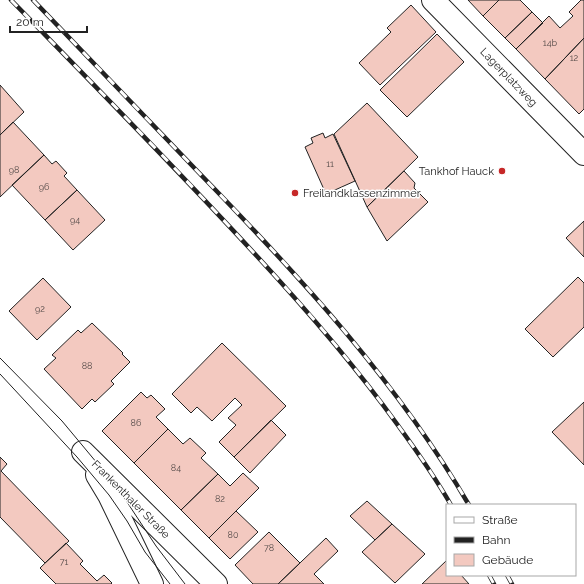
<svg xmlns="http://www.w3.org/2000/svg" width="584" height="584" font-family="Raleway,sans-serif">
<style>
.building{fill:#f3c9c0;stroke:#222}
.lines{fill:none;stroke-linecap:round;stroke-linejoin:round}
.minor-casing{stroke:#222;stroke-width:24}
.minor{stroke:#fff;stroke-width:22}
.tram{stroke:#222;stroke-width:1}
.rail-casing{stroke:#222;stroke-width:4.5}
.rail{stroke:#fff;stroke-width:3;stroke-dasharray:9;stroke-linecap:butt}
.poi-dot{fill:#c62828;stroke:#fff;stroke-width:1.5}
.labels{text-anchor:middle;stroke-width:3;stroke-linejoin:round;paint-order:stroke}
.number-label{font-size:9px;fill:#564c4a}
.street-label{font-size:11px;fill:#222;stroke:#fff}
.poi-label{font-size:11px;fill:#222;stroke:#fff;text-anchor:end}
</style>
<rect width="100%" height="100%" fill="#fff"/>
<path class="building" d="M 468,0 L 499,0 L 483,16 Z
M 499,0 L 520,0 L 532,12 L 505,38 L 483,16 Z
M 581,0 L 584,0 L 584,38 L 545,79 L 516,49 L 549,16 L 560,28 L 573,16 L 569,12 Z
M 411,5 L 436,32 L 380,85 L 359,63 L 391,32 L 387,28 Z
M 532,12 L 543,23 L 516,49 L 505,38 Z
M 437,34 L 464,62 L 407,117 L 380,90 Z
M 584,38 L 584,109 L 579,114 L 545,79 Z
M 0,85 L 24,112 L 0,135 Z
M 367,103 L 418,157 L 367,207 L 334,134 Z
M 13,122 L 44,155 L 0,197 L 0,135 Z
M 323,133 L 325,138 L 333,134 L 355,181 L 326,194 L 305,147 L 313,143 L 311,138 Z
M 44,155 L 52,164 L 56,161 L 67,173 L 64,176 L 77,190 L 45,220 L 12,185 Z
M 404,171 L 415,183 L 414,188 L 428,202 L 387,241 L 367,207 Z
M 77,190 L 105,220 L 73,250 L 45,220 Z
M 584,221 L 584,257 L 566,238 Z
M 578,277 L 584,283 L 584,327 L 553,357 L 525,329 Z
M 43,278 L 71,307 L 37,340 L 9,311 Z
M 92,323 L 123,353 L 122,354 L 130,362 L 111,381 L 114,384 L 95,402 L 92,399 L 82,409 L 44,369 L 56,358 L 52,355 L 78,330 L 81,333 Z
M 222,343 L 286,406 L 234,457 L 219,442 L 236,425 L 228,418 L 242,405 L 235,398 L 212,421 L 197,407 L 191,413 L 172,394 Z
M 141,392 L 147,398 L 151,395 L 165,409 L 156,417 L 168,429 L 134,463 L 102,431 Z
M 584,402 L 584,465 L 552,432 Z
M 271,420 L 286,435 L 250,473 L 234,457 Z
M 168,429 L 183,444 L 190,438 L 206,453 L 201,458 L 218,474 L 181,510 L 134,463 Z
M 0,457 L 7,464 L 1,471 L 69,541 L 45,563 L 0,517 Z
M 243,473 L 259,488 L 209,538 L 181,510 L 218,474 L 230,486 Z
M 367,501 L 392,524 L 375,540 L 350,516 Z
M 236,511 L 258,532 L 230,559 L 209,538 Z
M 392,524 L 425,554 L 395,583 L 362,552 Z
M 269,532 L 300,563 L 278,584 L 253,584 L 235,565 Z
M 326,538 L 338,551 L 314,574 L 324,584 L 278,584 Z
M 66,543 L 83,561 L 80,564 L 97,581 L 104,575 L 112,583 L 111,584 L 56,584 L 40,568 Z
M 447,560 L 447,575 L 461,575 L 469,584 L 422,584 Z"/>
<g class="lines">
<g class="minor-casing">
<path id="minor" d="M 433,0 L 584,154
M 83,452 L 216,584
M 97,475 L 109,495 L 152,584"/>
</g>
<use href="#minor" class="minor"/>
<path class="tram" d="M 0,358 L 62,421 L 107,475 L 127,502 L 156,546 L 185,584
M 0,374 L 77,457 L 109,495 L 127,521 L 145,552 L 170,584"/>
<g class="rail-casing">
<path id="rail" d="M 11,0 C 93,84 175,167 254,253 C 305,308 353,363 397,424 C 416,450 435,477 451,505
M 33,0 C 90,59 146,118 203,177 C 301,278 398,383 469,505
M 489,575 L 494,584
M 507,575 L 512,584"/>
</g>
<use href="#rail" class="rail"/>
</g>
<g class="poi-dot">
<circle cx="502" cy="171" r="4"/>
<circle cx="295" cy="193" r="4"/>
</g>
<g class="labels">
<g class="number-label">
<text x="550" y="46">14b</text>
<text x="574" y="61">12</text>
<text x="330" y="167">11</text>
<text x="14" y="173">98</text>
<text x="44" y="190">96</text>
<text x="75" y="223">94</text>
<text x="40" y="312">92</text>
<text x="87" y="369">88</text>
<text x="136" y="426">86</text>
<text x="176" y="471">84</text>
<text x="220" y="502">82</text>
<text x="233" y="538">80</text>
<text x="269" y="551">78</text>
<text x="64" y="565">71</text>
</g>
<g class="street-label">
<text transform="translate(509 77) rotate(46)" y="4">Lagerplatzweg</text>
<text transform="translate(131 499) rotate(45)" y="4">Frankenthaler Straße</text>
</g>
<g class="poi-label">
<text x="494" y="175">Tankhof Hauck</text>
<text x="303" y="197" text-anchor="start">Freilandklassenzimmer</text>
</g>
</g>
<rect x="446" y="504" width="130" height="72" fill="#ffffff" stroke="#a7a7a7"/>
<rect x="454" y="517" width="20" height="6" fill="#ffffff" stroke="#a7a7a7"/>
<text x="482" y="524" font-size="12" fill="#222222">Straße</text>
<rect x="454" y="537" width="20" height="6" fill="#222222" stroke="#a7a7a7"/>
<text x="482" y="544" font-size="12" fill="#222222">Bahn</text>
<rect x="454" y="554" width="20" height="12" fill="#f3c9c0" stroke="#a7a7a7"/>
<text x="482" y="564" font-size="12" fill="#222222">Gebäude</text>
<path d="M10 26v6h77v-6" fill="none" stroke="#222222" stroke-width="2"/>
<text x="16" y="26" font-size="12" fill="#222222" stroke="#ffffff" stroke-width="3" paint-order="stroke">20 m</text>
</svg>
